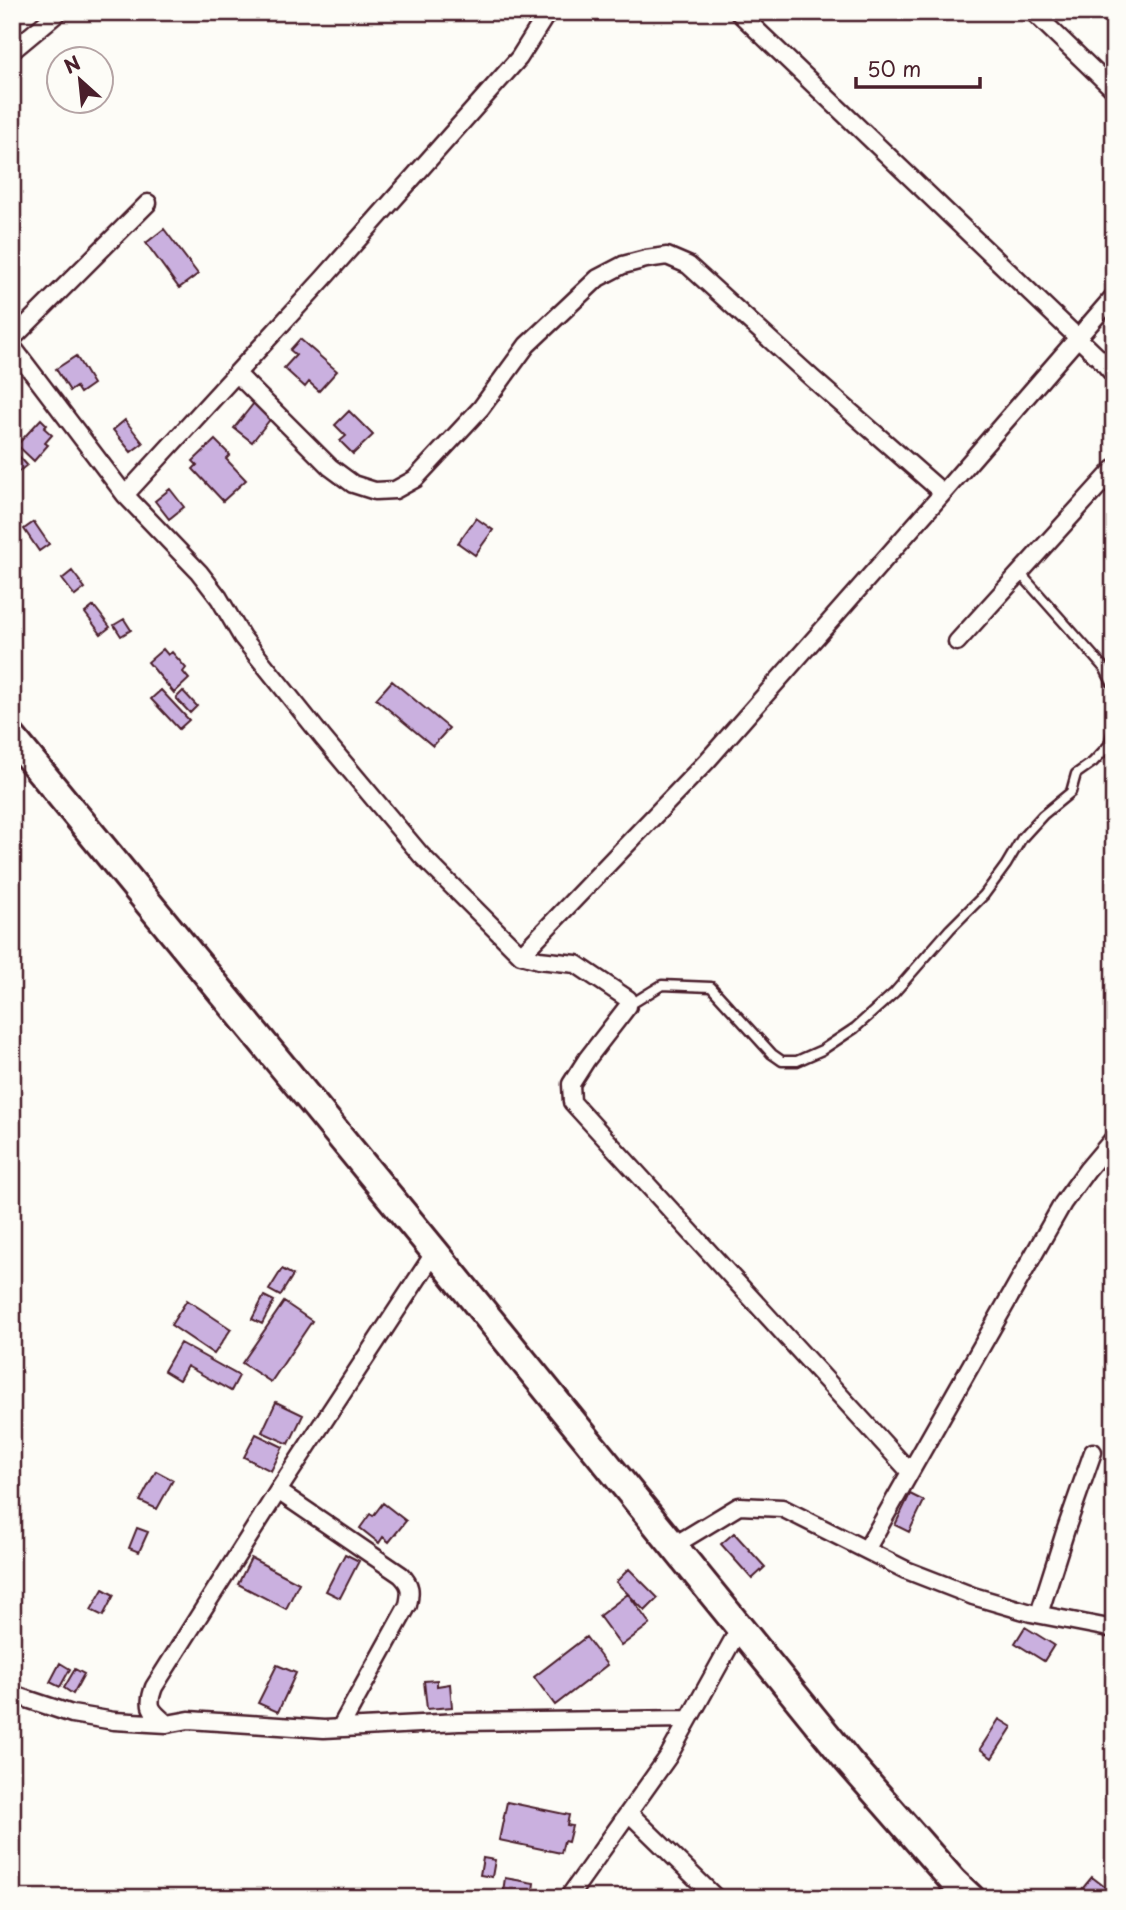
<svg xmlns="http://www.w3.org/2000/svg" width="1126" height="1910" font-family="'Playpen Sans',sans-serif">
<style>
.building{fill:#cab0df;stroke:#4a1f2b;stroke-width:2}
.lines{fill:none;stroke-linecap:round;stroke-linejoin:round}
.service-casing{stroke:#4a1f2b;stroke-width:13}
.minor-casing{stroke:#4a1f2b;stroke-width:21}
.primary-casing{stroke:#4a1f2b;stroke-width:32}
.service{stroke:#fdfcf7;stroke-width:8}
.minor{stroke:#fdfcf7;stroke-width:16}
.primary{stroke:#fdfcf7;stroke-width:26}
</style>
<rect width="100%" height="100%" fill="#fdfcf7"/>
<filter id="ink" filterUnits="userSpaceOnUse"><feTurbulence type="fractalNoise" baseFrequency=".0143" numOctaves="2"/><feDisplacementMap in="SourceGraphic" scale="14" xChannelSelector="R" yChannelSelector="G"/><feConvolveMatrix kernelMatrix="1 2 1 2 8 2 1 2 1" color-interpolation-filters="sRGB"/></filter>
<g filter="url(#ink)">
<path class="building" d="M 164,229 L 198,274 L 179,288 L 146,243 Z
M 300,339 L 337,371 L 319,391 L 309,382 L 305,387 L 284,368 L 296,355 L 290,350 Z
M 76,356 L 93,384 L 80,393 L 76,387 L 70,391 L 56,369 Z
M 254,403 L 272,417 L 252,442 L 234,428 Z
M 349,411 L 373,435 L 353,454 L 340,441 L 346,436 L 335,425 Z
M 41,419 L 47,425 L 44,428 L 52,435 L 45,443 L 48,445 L 34,461 L 17,445 Z
M 125,420 L 143,443 L 131,452 L 113,430 Z
M 215,440 L 230,455 L 226,459 L 246,480 L 223,501 L 193,469 L 197,465 L 193,461 Z
M 17,454 L 27,465 L 12,477 L 12,458 Z
M 170,489 L 184,507 L 169,519 L 155,501 Z
M 476,518 L 493,530 L 475,555 L 458,543 Z
M 34,522 L 49,544 L 39,551 L 24,529 Z
M 72,571 L 85,588 L 75,596 L 62,579 Z
M 94,606 L 110,627 L 101,634 L 85,613 Z
M 124,619 L 131,630 L 121,636 L 114,625 Z
M 163,649 L 168,655 L 172,652 L 186,668 L 183,672 L 189,679 L 174,693 L 148,662 Z
M 392,681 L 449,728 L 433,746 L 376,699 Z
M 161,690 L 189,720 L 179,729 L 151,699 Z
M 183,691 L 197,706 L 190,713 L 176,698 Z
M 282,1269 L 293,1275 L 280,1296 L 269,1290 Z
M 264,1296 L 274,1301 L 262,1324 L 252,1319 Z
M 187,1300 L 231,1329 L 214,1354 L 171,1325 Z
M 284,1302 L 312,1321 L 271,1382 L 242,1363 Z
M 180,1343 L 239,1376 L 231,1391 L 187,1366 L 179,1380 L 164,1371 Z
M 276,1402 L 303,1415 L 289,1444 L 262,1432 Z
M 256,1434 L 283,1447 L 271,1471 L 244,1457 Z
M 156,1471 L 173,1480 L 157,1509 L 140,1501 Z
M 910,1494 L 924,1501 L 909,1532 L 895,1525 Z
M 383,1503 L 406,1521 L 389,1542 L 383,1537 L 379,1543 L 360,1528 L 370,1514 L 373,1516 Z
M 137,1528 L 148,1532 L 139,1552 L 129,1548 Z
M 734,1533 L 765,1567 L 752,1579 L 721,1544 Z
M 345,1554 L 359,1561 L 340,1598 L 326,1591 Z
M 251,1558 L 299,1583 L 286,1609 L 238,1584 Z
M 629,1569 L 658,1598 L 645,1611 L 616,1582 Z
M 103,1589 L 114,1595 L 103,1616 L 91,1610 Z
M 628,1594 L 650,1624 L 621,1646 L 599,1616 Z
M 1025,1627 L 1054,1645 L 1044,1661 L 1015,1643 Z
M 586,1637 L 607,1665 L 555,1705 L 534,1677 Z
M 60,1663 L 70,1669 L 60,1687 L 50,1682 Z
M 277,1665 L 296,1673 L 278,1712 L 258,1703 Z
M 75,1669 L 84,1674 L 73,1694 L 64,1688 Z
M 437,1680 L 437,1686 L 450,1684 L 452,1707 L 427,1709 L 424,1681 Z
M 999,1719 L 1012,1727 L 992,1758 L 980,1749 Z
M 507,1802 L 569,1815 L 567,1825 L 572,1826 L 568,1842 L 564,1841 L 561,1853 L 499,1840 Z
M 483,1858 L 495,1860 L 492,1877 L 480,1875 Z
M 1092,1877 L 1114,1894 L 1114,1898 L 1094,1898 L 1082,1889 Z
M 505,1878 L 534,1883 L 532,1898 L 502,1898 Z"/>
<g class="lines">
<g class="service-casing">
<path id="service" d="M 1020,573 L 1105,669 L 1114,687
M 628,1006 L 662,985 L 711,987 L 772,1054 L 782,1061 L 797,1061 L 822,1050 L 855,1028 L 894,993 L 950,929 L 984,895 L 1006,865 L 1022,838 L 1043,815 L 1071,792 L 1076,774 L 1093,762 L 1109,745 L 1114,726"/>
</g>
<g class="minor-casing">
<path id="minor" d="M 738,12 L 1101,360 L 1114,375
M 1033,12 L 1114,90
M 12,51 L 59,12
M 12,339 L 148,203
M 12,346 L 125,495 L 199,572 L 219,598 L 242,637 L 323,738 L 421,855 L 521,955 L 539,960 L 576,964 L 628,999 L 628,1006 L 587,1059 L 571,1084 L 572,1102 L 910,1472
M 237,374 L 330,467 L 353,484 L 375,491 L 395,490 L 415,479 L 481,408 L 527,345 L 598,278 L 623,265 L 646,259 L 667,256 L 688,265 L 812,378 L 943,493
M 125,495 L 323,279 L 519,58 L 548,12
M 957,642 L 1114,469
M 521,955 L 707,761 L 943,493 L 1114,296
M 435,1252 L 278,1491 L 154,1687 C 146,1708 152,1711 167,1724 L 189,1720 L 324,1729 L 459,1722 L 689,1719
M 278,1491 L 401,1575 C 411,1585 411,1591 408,1605 L 340,1728
M 673,1546 L 739,1506 L 782,1508 L 906,1570 L 973,1596 L 1031,1613 L 1114,1629
M 866,1550 L 1063,1203 L 1087,1170 L 1114,1138
M 1039,1614 L 1066,1529 L 1093,1452
M 12,1694 L 72,1714 L 114,1721 L 167,1724
M 629,1813 L 716,1898
M 568,1898 L 668,1757 L 740,1627"/>
</g>
<g class="primary-casing">
<path id="primary" d="M 12,737 L 435,1252 L 848,1761 L 954,1882 L 971,1898"/>
</g>
<use href="#service" class="service"/>
<use href="#minor" class="minor"/>
<use href="#primary" class="primary"/>
</g>
</g>
<rect width="1126" height="1910" fill="none" stroke="#fdfcf7" stroke-width="42"/>
<rect x="21" y="21" width="1084" height="1868" fill="none" stroke="#4a1f2b" stroke-width="2.5" filter="url(#ink)"/>
<g transform="translate(80 80) rotate(333)"><circle r="33" fill="#fdfcf7" stroke="#b5a4a5" stroke-width="2"/>
<path d="M0-5L12 26L0 18L-12 26Z" fill="#4a1f2b"/>
<text y="-10" font-size="19" font-weight="bold" text-anchor="middle" fill="#4a1f2b">N</text>
</g>
<path d="M856 77v10h124v-10" fill="none" stroke="#4a1f2b" stroke-width="3.5"/>
<text x="867" y="77" font-size="21" fill="#4a1f2b" stroke="#fdfcf7" stroke-width="5" paint-order="stroke">50 m</text>
</svg>
